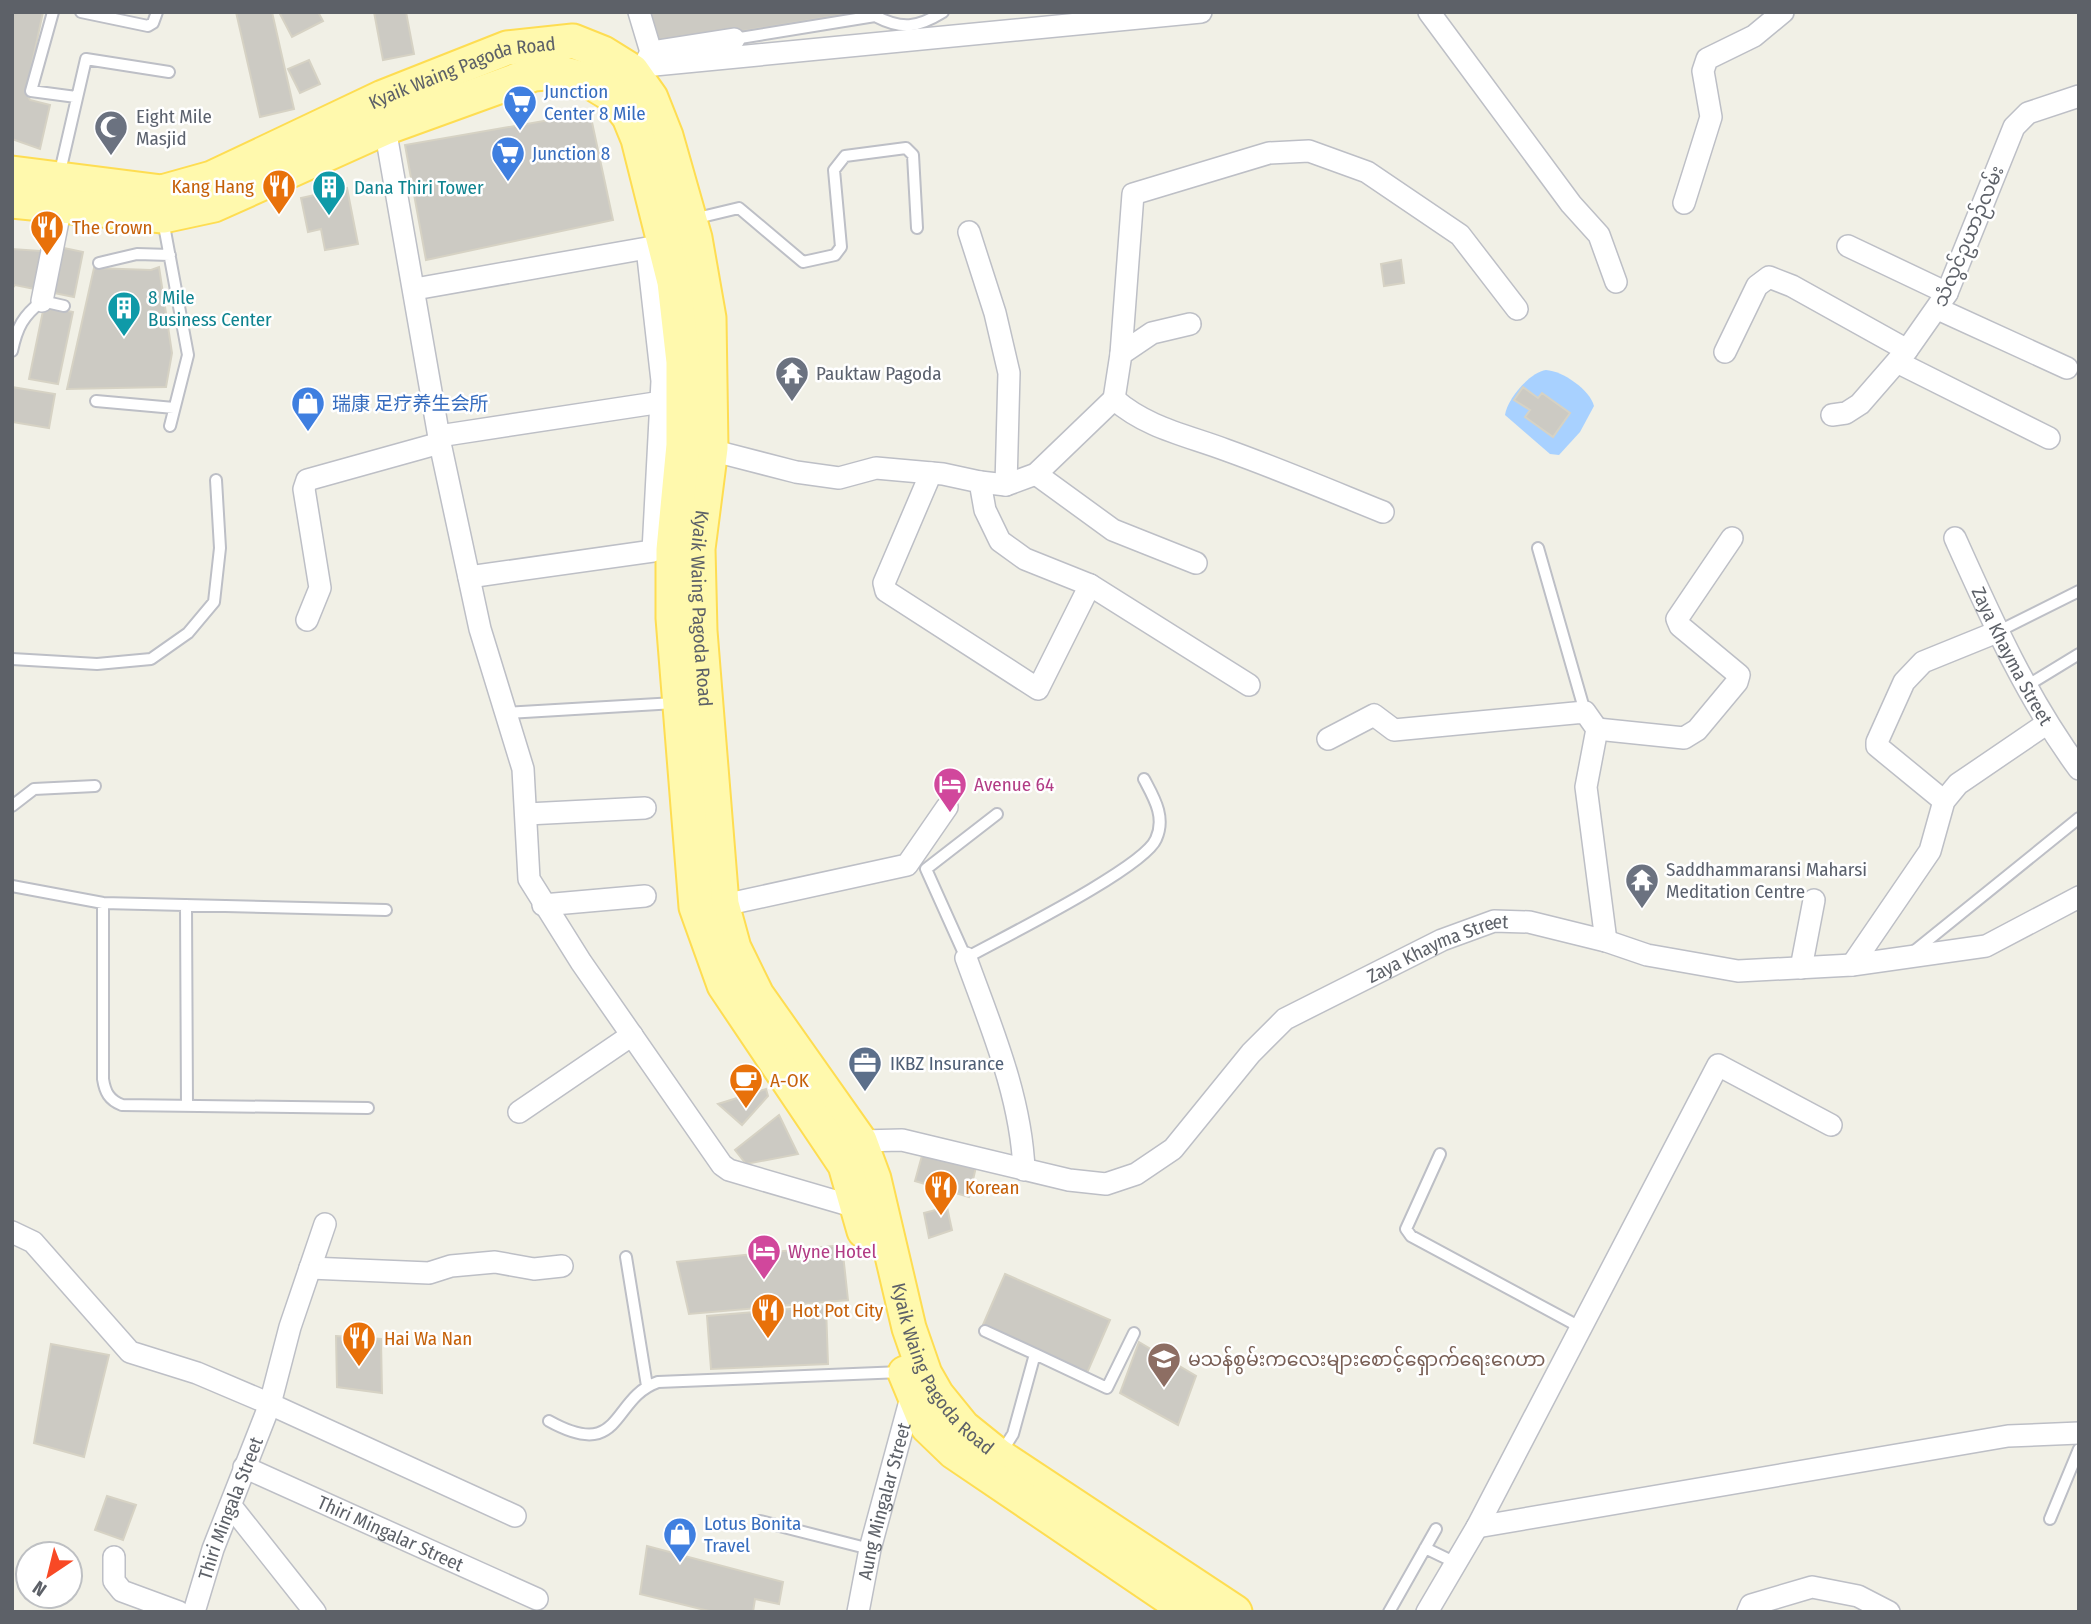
<svg xmlns="http://www.w3.org/2000/svg" width="2091" height="1624" font-family="'Fira Sans Condensed','Noto Sans SC','Noto Sans Myanmar',sans-serif">
<style>
.water{fill:#a8d1ff}
.building{fill:#cccac3;stroke:#d6d2c4;stroke-width:2}
.lines{fill:none;stroke-linecap:round;stroke-linejoin:round}
.lane-casing{stroke:#bdbfc6;stroke-width:14}
.street-casing{stroke:#bdbfc6;stroke-width:24}
.primary-casing{stroke:#fedd52;stroke-width:37}
.lane{stroke:#fff;stroke-width:10}
.street{stroke:#fff;stroke-width:21}
.primary{stroke:#fff9ad;stroke-width:33}
.labels{text-anchor:middle;stroke-width:5;stroke-linejoin:round;paint-order:stroke}
.street-label{font-size:19px;fill:#5d6168;stroke:#fff}
.shop-label{font-size:19px;fill:#366cbe;stroke:#fff;text-anchor:start}
.worship-label{font-size:19px;fill:#5b616d;stroke:#fff;text-anchor:start}
.food-label{font-size:19px;fill:#c56008;stroke:#fff;text-anchor:start}
.culture-label{font-size:19px;fill:#0d838f;stroke:#fff;text-anchor:start}
.hotel-label{font-size:19px;fill:#b23c85;stroke:#fff;text-anchor:start}
.service-label{font-size:19px;fill:#4e5e75;stroke:#fff;text-anchor:start}
.education-label{font-size:19px;fill:#785e54;stroke:#fff;text-anchor:start}
</style>
<rect width="100%" height="100%" fill="#f1f0e6"/>
<path class="water" d="M 1546,370 C 1563,371 1590,390 1594,406 L 1580,432 L 1559,455 L 1550,454 L 1505,415 C 1507,399 1530,372 1546,370 Z"/>
<path class="building" d="M 12,12 L 43,12 L 26,92 L 30,100 L 50,105 L 40,149 L 12,139 Z
M 236,12 L 272,12 L 294,109 L 260,117 Z
M 279,12 L 318,12 L 323,21 L 292,37 Z
M 374,12 L 406,12 L 414,54 L 383,60 Z
M 649,12 L 859,12 L 658,45 Z
M 309,60 L 320,84 L 300,93 L 288,69 Z
M 590,113 L 613,220 L 426,260 L 405,145 Z
M 347,188 L 358,244 L 325,250 L 321,229 L 308,232 L 301,198 Z
M 45,244 L 83,252 L 74,297 L 15,285 L 12,289 L 12,249 L 41,251 Z
M 1401,260 L 1404,283 L 1384,286 L 1381,264 Z
M 159,267 L 172,353 L 166,387 L 67,389 L 94,268 L 151,270 Z
M 44,306 L 73,312 L 58,384 L 29,379 Z
M 12,387 L 55,394 L 49,428 L 12,422 Z
M 1523,387 L 1538,398 L 1542,393 L 1570,413 L 1553,437 L 1525,417 L 1530,410 L 1514,400 Z
M 766,1089 L 768,1096 L 742,1125 L 718,1104 Z
M 779,1115 L 798,1154 L 746,1164 L 735,1150 Z
M 923,1152 L 976,1167 L 969,1197 L 915,1181 Z
M 947,1207 L 952,1230 L 929,1238 L 924,1213 Z
M 842,1245 L 848,1300 L 689,1314 L 677,1262 Z
M 1005,1274 L 1110,1320 L 1087,1373 L 982,1327 Z
M 826,1306 L 828,1364 L 711,1369 L 707,1316 Z
M 336,1336 L 381,1339 L 382,1393 L 337,1387 Z
M 1139,1342 L 1196,1376 L 1178,1425 L 1120,1393 Z
M 51,1344 L 109,1355 L 84,1457 L 34,1443 Z
M 107,1496 L 136,1505 L 123,1540 L 95,1530 Z
M 647,1546 L 783,1582 L 779,1604 L 755,1599 L 753,1612 L 713,1612 L 640,1594 Z"/>
<g class="lines">
<g class="lane-casing">
<path id="lane" d="M 53,12 L 31,91 L 76,97
M 81,12 L 148,26 L 153,23 L 157,12
M 875,16 C 902,30 917,28 943,12
M 734,39 L 875,16 L 875,12
M 59,176 L 86,59 L 169,72
M 693,219 L 739,208 L 803,262 L 835,255 L 841,247 L 834,170 L 845,156 L 906,148 L 913,155 L 917,228
M 163,220 L 188,355 L 170,426
M 99,263 L 137,254 L 170,255
M 12,351 C 17,327 23,316 42,301 L 64,306
M 96,401 L 174,408
M 1538,548 L 1585,712
M 1997,632 L 2079,591
M 12,659 L 97,664 L 151,659 L 188,633 L 214,602 L 220,548 L 216,480
M 2025,687 L 2079,654
M 506,713 L 675,703
M 12,806 L 34,789 L 95,786
M 997,814 L 926,869 L 966,958 C 1000,939 1144,868 1156,839 C 1166,817 1154,798 1144,779
M 12,886 L 103,903 L 386,910
M 103,903 L 103,1079 C 105,1092 109,1100 122,1105 L 368,1108
M 186,905 L 187,1106
M 1912,953 L 2079,818
M 1440,1154 L 1406,1229 L 1411,1236 L 1580,1327
M 626,1257 L 647,1386
M 985,1331 L 1035,1354
M 549,1421 C 623,1462 611,1398 658,1382 L 902,1372
M 1001,1453 L 1013,1434 L 1035,1354 L 1107,1388 L 1134,1333
M 2050,1519 L 2079,1449
M 760,1521 L 870,1549
M 1425,1548 L 1456,1563
M 1389,1612 L 1436,1529"/>
</g>
<g class="street-casing">
<g id="street">
<path d="M 639,12 L 651,52"/>
<path d="M 1429,12 L 1571,204 L 1599,235 L 1616,282"/>
<path d="M 647,60 L 651,52 L 734,39"/>
<path d="M 644,66 L 1201,12"/>
<path d="M 385,128 L 440,443 L 480,629 L 523,769 L 529,879 L 581,962 L 722,1165 L 729,1170 L 859,1208"/>
<path d="M 1684,203 L 1711,117 L 1703,71 L 1707,59 L 1754,36 L 1783,12"/>
<path d="M 969,232 L 995,313 L 1009,373 L 1006,485"/>
<path d="M 1848,246 L 1947,293"/>
<path d="M 415,289 L 647,248 L 662,381 L 653,551 L 469,577"/>
<path d="M 42,301 L 61,206"/>
<path d="M 1938,309 L 2067,368"/>
<path d="M 1725,352 L 1757,286 L 1769,277 L 1792,286 L 1907,350"/>
<path d="M 1121,354 L 1133,194 L 1269,153 L 1309,151 L 1367,172 L 1460,235 L 1517,309"/>
<path d="M 1897,362 L 2049,438"/>
<path d="M 1114,399 L 1121,354 L 1152,333 L 1190,324"/>
<path d="M 1832,415 L 1846,413 L 1860,404 L 1907,350 L 1947,293 L 2014,127 L 2028,113 L 2079,96"/>
<path d="M 439,436 L 662,402"/>
<path d="M 699,447 L 796,472 L 839,478 L 876,468 L 943,474 L 980,482 L 985,510 L 1000,541 L 1025,559 L 1090,585 L 1249,685"/>
<path d="M 931,473 L 884,583 L 886,591 L 1038,689 L 1090,585"/>
<path d="M 1036,474 L 1113,530 L 1196,563"/>
<path d="M 980,482 L 1006,485 L 1036,474 L 1114,399 C 1147,428 1186,435 1226,450 C 1279,469 1331,491 1383,512"/>
<path id="s1" d="M 1955,538 C 1991,618 2026,697 2079,769"/>
<path d="M 307,620 L 320,588 L 304,489 L 307,480 L 440,443"/>
<path d="M 1597,729 L 1684,738 L 1697,730 L 1737,682 L 1739,675 L 1680,626 L 1677,619 L 1732,538"/>
<path d="M 1328,739 L 1374,715 L 1394,730 L 1585,712 L 1597,729 L 1586,787 L 1606,941"/>
<path d="M 1944,801 L 1877,746 L 1877,742 L 1904,682 L 1923,662 L 1997,632"/>
<path d="M 527,814 L 645,808"/>
<path d="M 543,905 L 645,896"/>
<path d="M 710,908 L 907,865 L 947,807"/>
<path d="M 966,958 C 991,1027 1021,1096 1024,1170"/>
<path d="M 1852,965 L 1930,851 L 1944,801 L 1958,784 L 2046,724"/>
<path d="M 1801,968 L 1814,900"/>
<path d="M 519,1112 L 632,1035"/>
<path id="s2" d="M 850,1145 L 860,1141 L 902,1140 L 1069,1180 L 1106,1184 L 1136,1174 L 1173,1149 L 1251,1053 L 1285,1019 L 1442,940 L 1494,921 L 1529,922 L 1606,941 L 1647,955 L 1738,971 L 1852,965 L 1986,946 L 2079,897"/>
<path d="M 12,1232 L 33,1242 L 130,1352 L 197,1373 L 270,1404 L 515,1516"/>
<path d="M 310,1268 L 429,1273 L 451,1266 L 495,1262 L 534,1269 L 562,1266"/>
<path id="s3" d="M 244,1467 L 537,1599"/>
<path d="M 231,1506 L 315,1612"/>
<path d="M 1477,1527 L 2008,1436 L 2079,1433"/>
<path d="M 114,1557 L 114,1581 L 122,1591 L 179,1612"/>
<path id="s4" d="M 194,1612 L 213,1549 L 270,1404 L 290,1327 L 325,1224"/>
<path id="s5" d="M 858,1612 L 870,1549 L 913,1390"/>
<path d="M 1427,1612 L 1477,1527 L 1718,1065 L 1831,1125"/>
<path d="M 1748,1612 L 1751,1605 L 1812,1587 L 1858,1596 L 1889,1612"/>
</g>
</g>
<g class="primary-casing">
<g id="primary">
<path id="s6" d="M 12,173 L 162,192 L 212,178 L 383,97 L 507,48 L 573,41 L 603,53 L 632,71 L 651,98 L 666,136 L 695,238 L 709,318 L 711,448 L 698,549 L 700,631 L 722,904 L 734,948 L 757,995 L 860,1141 L 874,1179 L 909,1328 L 925,1374 L 937,1395 L 963,1427 L 999,1456 L 1235,1612"/>
<path d="M 12,201 L 163,216 L 214,205 L 385,128 L 534,74 L 557,72 L 587,80 L 612,95 L 629,117 L 638,139 L 674,282 L 683,362 L 683,445 L 673,550 L 673,618 L 696,907 L 724,985 L 845,1165 L 864,1231"/>
<path d="M 905,1373 L 927,1426 L 954,1452 L 1190,1612"/>
</g>
</g>
<use href="#lane" class="lane"/>
<use href="#street" class="street"/>
<use href="#primary" class="primary"/>
</g>
<defs>
<g id="supermarket-pin" transform="scale(1.75)"><path d="M0 17L-7.5 6A9.5 9.5 0 1 1 7.5 6Z" fill="#3f7fe0" stroke="#fff"/><path d="M-6-5.5h2.5l.6 2H6L4.5 2H-2.5L-4.4-4H-6ZM-1.5 3.2a1.3 1.3 0 1 0 .1 0ZM3 3.2a1.3 1.3 0 1 0 .1 0Z" fill="#fff"/></g>
<g id="mosque-pin" transform="scale(1.75)"><path d="M0 17L-7.5 6A9.5 9.5 0 1 1 7.5 6Z" fill="#6b7280" stroke="#fff"/><path d="M3.5-4.9A6 6 0 1 0 3.5 4.9A5 5 0 1 1 3.5-4.9Z" fill="#fff"/></g>
<g id="restaurant-pin" transform="scale(1.75)"><path d="M0 17L-7.5 6A9.5 9.5 0 1 1 7.5 6Z" fill="#e8710a" stroke="#fff"/><path d="M-5-6h1v4h1v-4h1v4h1v-4h1v5L-1.5 .5V6h-2V.5L-5-1ZM5-6V6H3V1.5H1.5Q1.5-4 5-6Z" fill="#fff"/></g>
<g id="building-pin" transform="scale(1.75)"><path d="M0 17L-7.5 6A9.5 9.5 0 1 1 7.5 6Z" fill="#0f9aa8" stroke="#fff"/><path d="M-4-6H4V6H1V3H-1V6H-4ZM-2.5-4.3h1.7v1.8h-1.7ZM.8-4.3h1.7v1.8H.8ZM-2.5-1h1.7V.8h-1.7ZM.8-1h1.7V.8H.8Z" fill="#fff"/></g>
<g id="temple-pin" transform="scale(1.75)"><path d="M0 17L-7.5 6A9.5 9.5 0 1 1 7.5 6Z" fill="#6b7280" stroke="#fff"/><path d="M0-6L5-2H3V0L6.5 2.5H4V6H1.5V3h-3V6H-4V2.5H-6.5L-3 0V-2H-5Z" fill="#fff"/></g>
<g id="shop-pin" transform="scale(1.75)"><path d="M0 17L-7.5 6A9.5 9.5 0 1 1 7.5 6Z" fill="#3f7fe0" stroke="#fff"/><path d="M-5-2.5h2.3a2.7 3.5 0 0 1 5.4 0H5L5.5 6h-11ZM-1.5-2.5h3a1.5 2.3 0 0 0-3 0Z" fill="#fff"/></g>
<g id="hotel-pin" transform="scale(1.75)"><path d="M0 17L-7.5 6A9.5 9.5 0 1 1 7.5 6Z" fill="#d1479c" stroke="#fff"/><path d="M-6-4.5h1.5V1H6V5H4.5V3h-9V5H-6ZM-4 0a1.8 1.8 0 1 1 3.6 0ZM.5 0V-2.5h3Q6-2.5 6 0Z" fill="#fff"/></g>
<g id="office-pin" transform="scale(1.75)"><path d="M0 17L-7.5 6A9.5 9.5 0 1 1 7.5 6Z" fill="#5c6f8a" stroke="#fff"/><path d="M-6-3h4V-5.5h4V-3h4V5H-6ZM-1-4.5V-3h2v-1.5ZM-6 0V1H6V0Z" fill="#fff"/></g>
<g id="cafe-pin" transform="scale(1.75)"><path d="M0 17L-7.5 6A9.5 9.5 0 1 1 7.5 6Z" fill="#e8710a" stroke="#fff"/><path d="M-5.5-4.5H6V0H3Q3 3.5 0 3.5H-2.5Q-5.5 3.5-5.5 0ZM3-3.2v2h1.7v-2ZM-6 4.5H4V6H-6Z" fill="#fff"/></g>
<g id="school-pin" transform="scale(1.75)"><path d="M0 17L-7.5 6A9.5 9.5 0 1 1 7.5 6Z" fill="#8d6e63" stroke="#fff"/><path d="M0-5L7-2L0 1L-7-2ZM-4 1L0 2.5L4 1V4Q0 6-4 4Z" fill="#fff"/></g>
</defs>
<g fill-rule="evenodd">
<use href="#supermarket-pin" x="520" y="102"/>
<use href="#mosque-pin" x="111" y="127"/>
<use href="#supermarket-pin" x="508" y="153"/>
<use href="#restaurant-pin" x="279" y="186"/>
<use href="#building-pin" x="329" y="187"/>
<use href="#restaurant-pin" x="47" y="227"/>
<use href="#building-pin" x="124" y="308"/>
<use href="#temple-pin" x="792" y="373"/>
<use href="#shop-pin" x="308" y="403"/>
<use href="#hotel-pin" x="950" y="784"/>
<use href="#temple-pin" x="1642" y="880"/>
<use href="#office-pin" x="865" y="1063"/>
<use href="#cafe-pin" x="746" y="1080"/>
<use href="#restaurant-pin" x="941" y="1187"/>
<use href="#hotel-pin" x="764" y="1251"/>
<use href="#restaurant-pin" x="768" y="1310"/>
<use href="#restaurant-pin" x="359" y="1338"/>
<use href="#school-pin" x="1164" y="1359"/>
<use href="#shop-pin" x="680" y="1534"/>
</g>
<g class="labels">
<g class="street-label">
<text dy="7" stroke="none"><textPath href="#s6" startOffset="476">Kyaik Waing Pagoda Road</textPath></text>
<text transform="translate(1968 236) rotate(-67)" y="7">သံလွင်ဥယာဉ်လမ်း</text>
<text dy="7" stroke="none"><textPath href="#s6" startOffset="1211">Kyaik Waing Pagoda Road</textPath></text>
<text dy="7" stroke="none"><textPath href="#s1" startOffset="131">Zaya Khayma Street</textPath></text>
<text dy="7" stroke="none"><textPath href="#s2" startOffset="679">Zaya Khayma Street</textPath></text>
<text dy="7" stroke="none"><textPath href="#s6" startOffset="2030">Kyaik Waing Pagoda Road</textPath></text>
<text dy="7" stroke="none"><textPath href="#s5" startOffset="114">Aung Mingalar Street</textPath></text>
<text dy="7" stroke="none"><textPath href="#s4" startOffset="110">Thiri Mingala Street</textPath></text>
<text dy="7" stroke="none"><textPath href="#s3" startOffset="161">Thiri Mingalar Street</textPath></text>
</g>
<g class="shop-label">
<text x="544" y="98">Junction<tspan x="544" dy="22">Center 8 Mile</tspan></text>
<text x="532" y="160">Junction 8</text>
<text x="332" y="410">瑞康 足疗养生会所</text>
<text x="704" y="1530">Lotus Bonita<tspan x="704" dy="22">Travel</tspan></text>
</g>
<g class="worship-label">
<text x="136" y="123">Eight Mile<tspan x="136" dy="22">Masjid</tspan></text>
<text x="816" y="380">Pauktaw Pagoda</text>
<text x="1666" y="876">Saddhammaransi Maharsi<tspan x="1666" dy="22">Meditation Centre</tspan></text>
</g>
<g class="food-label">
<text x="254" y="193" text-anchor="end">Kang Hang</text>
<text x="72" y="234">The Crown</text>
<text x="770" y="1087">A-OK</text>
<text x="965" y="1194">Korean</text>
<text x="792" y="1317">Hot Pot City</text>
<text x="384" y="1345">Hai Wa Nan</text>
</g>
<g class="culture-label">
<text x="354" y="194">Dana Thiri Tower</text>
<text x="148" y="304">8 Mile<tspan x="148" dy="22">Business Center</tspan></text>
</g>
<g class="hotel-label">
<text x="974" y="791">Avenue 64</text>
<text x="788" y="1258">Wyne Hotel</text>
</g>
<g class="service-label">
<text x="890" y="1070">IKBZ Insurance</text>
</g>
<g class="education-label">
<text x="1188" y="1366">မသန်စွမ်းကလေးများစောင့်ရှောက်ရေးဂေဟာ</text>
</g>
</g>
<rect width="2091" height="1624" fill="none" stroke="#5d6168" stroke-width="28"/>
<g transform="translate(49 1575) rotate(215)"><circle r="33" fill="#ffffff" stroke="#bec0c3" stroke-width="2"/>
<path d="M0-5L12 26L0 18L-12 26Z" fill="#f84925"/>
<text y="-10" font-size="19" font-weight="bold" text-anchor="middle" fill="#5d6168">N</text>
</g>
</svg>
